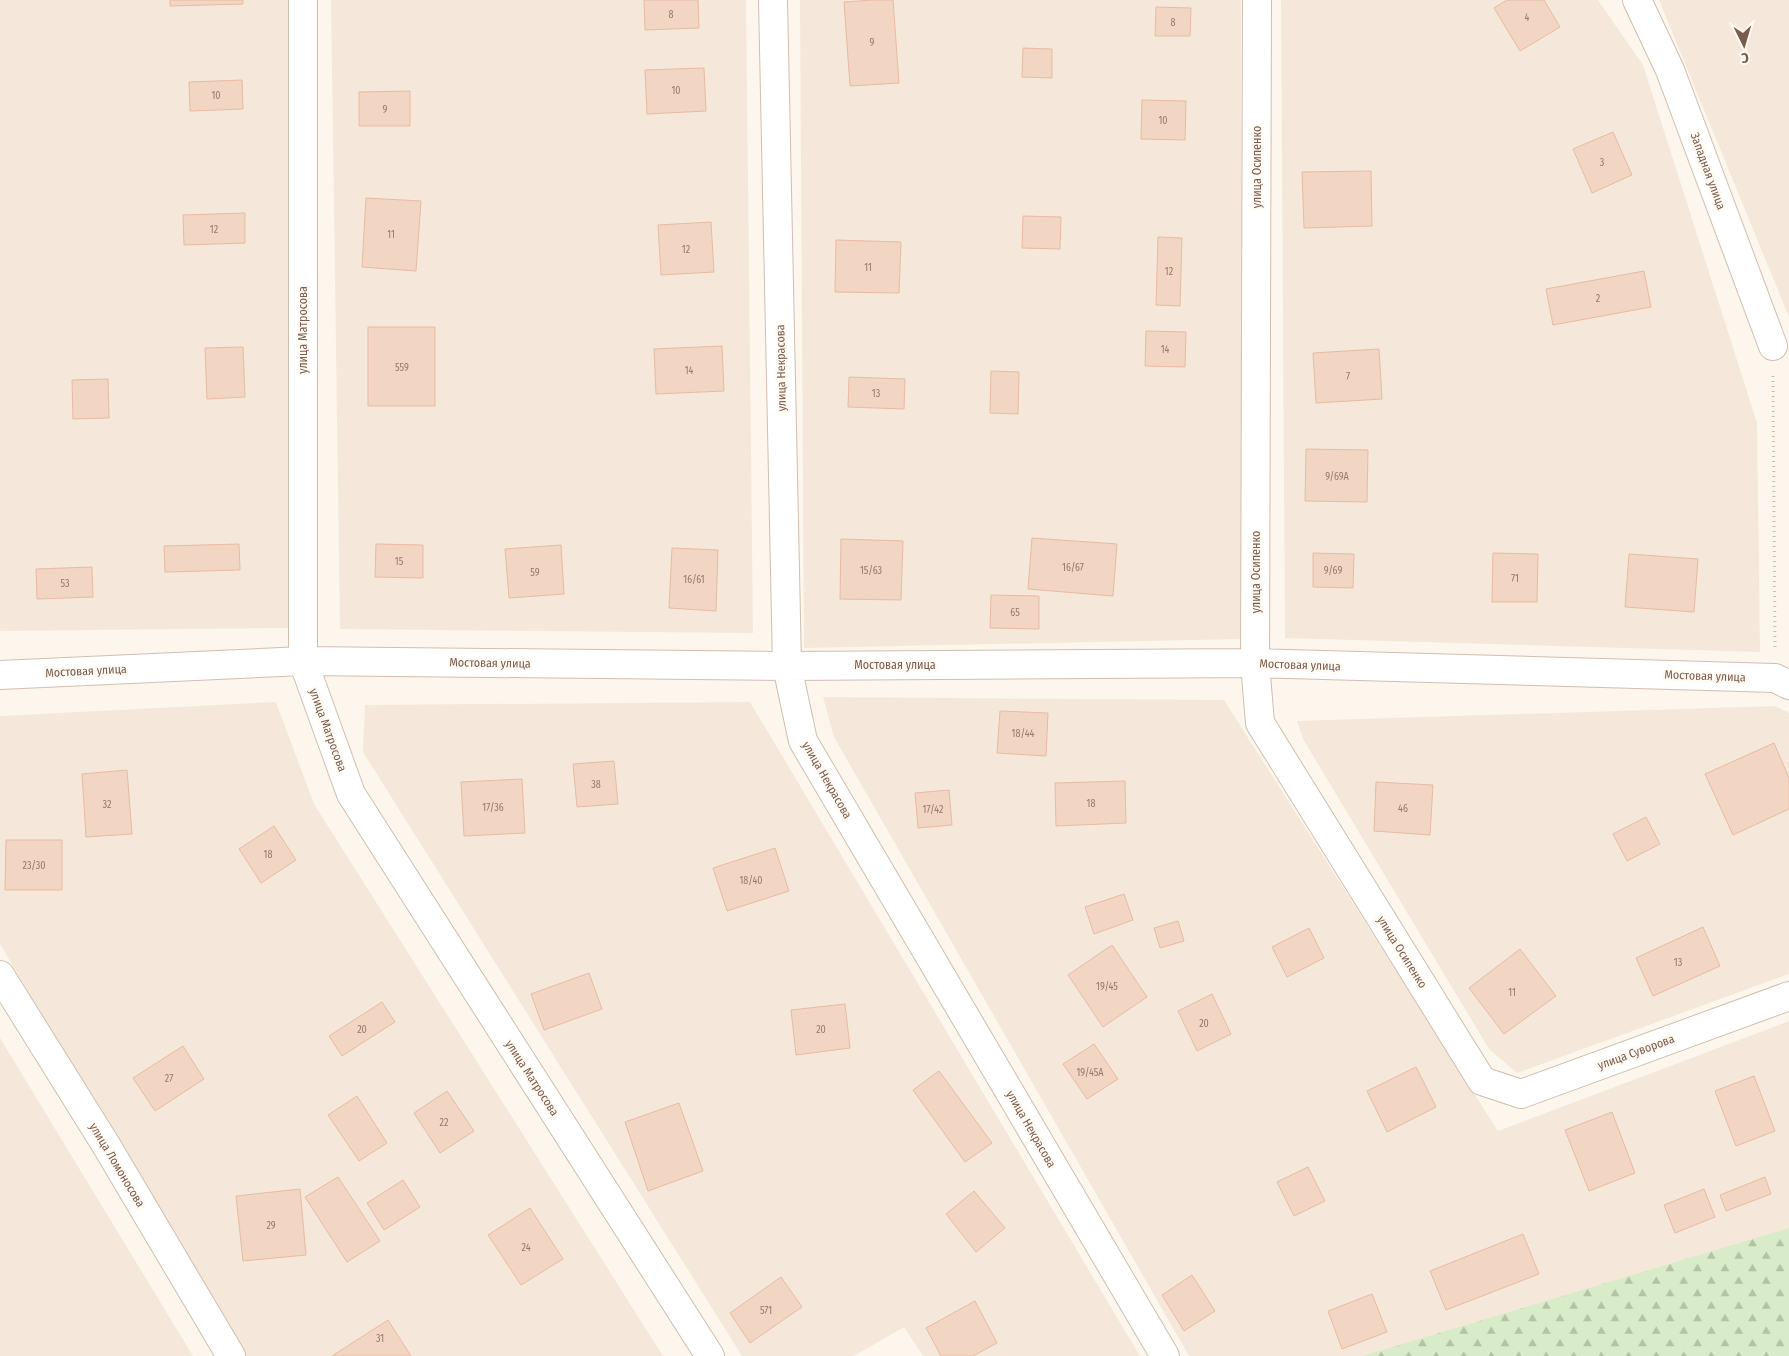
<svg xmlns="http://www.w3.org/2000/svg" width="1789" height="1356" font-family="'Fira Sans Condensed',sans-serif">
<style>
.residential{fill:#f5e8da}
.forest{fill:url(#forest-firs)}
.building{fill:#f3d5c3;stroke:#e6bba3}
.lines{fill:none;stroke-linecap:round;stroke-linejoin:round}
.street-casing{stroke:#d1beb0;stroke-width:30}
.path{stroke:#d9b8a5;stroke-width:3;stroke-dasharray:1 4;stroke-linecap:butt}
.street{stroke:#fff;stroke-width:28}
.labels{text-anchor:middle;stroke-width:5;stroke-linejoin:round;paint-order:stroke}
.number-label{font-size:10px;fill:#987a6a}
.street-label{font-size:12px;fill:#7a5c4d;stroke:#fffaf3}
</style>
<defs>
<pattern id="forest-firs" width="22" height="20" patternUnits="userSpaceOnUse" patternTransform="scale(1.25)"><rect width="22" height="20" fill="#d8ecc9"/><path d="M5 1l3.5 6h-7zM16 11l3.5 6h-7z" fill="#b4c2a5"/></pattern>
</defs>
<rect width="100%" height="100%" fill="#fdf6ec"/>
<path class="residential" d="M 0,0 L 288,0 L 289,628 L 0,631 Z
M 331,0 L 746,0 L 753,633 L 340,629 Z
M 800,0 L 1241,0 L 1241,639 L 804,648 Z
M 1281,0 L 1598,0 L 1643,65 L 1757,423 L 1760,652 L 1285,638 Z
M 1659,0 L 1789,0 L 1789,317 Z
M 823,697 L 1224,700 L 1498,1131 L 1789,1021 L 1789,1253 L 1405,1356 L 1189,1356 L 834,737 Z
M 276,702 L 314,804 L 663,1356 L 244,1356 L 0,944 L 0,716 Z
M 750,702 L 1140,1356 L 923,1356 L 904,1327 L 854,1356 L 742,1356 L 363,752 L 365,705 Z
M 1775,706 L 1789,713 L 1789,974 L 1517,1073 L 1489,1049 L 1303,739 L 1297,721 Z
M 0,1038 L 193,1356 L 0,1356 Z"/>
<path class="forest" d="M 1789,1228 L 1789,1356 L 1363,1356 Z"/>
<path class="building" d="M 170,0 L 243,0 L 243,4 L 170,6 Z
M 644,0 L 698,0 L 699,28 L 645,30 Z
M 873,0 L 893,0 L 899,83 L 850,86 L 844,2 Z
M 1507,0 L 1544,0 L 1560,27 L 1520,51 L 1494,8 Z
M 1156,7 L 1191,8 L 1190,36 L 1155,36 Z
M 1023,48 L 1052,49 L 1052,78 L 1022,77 Z
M 704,68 L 706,111 L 647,114 L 645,70 Z
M 242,80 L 243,109 L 190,111 L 189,82 Z
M 410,91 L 410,126 L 359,126 L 359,92 Z
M 1142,100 L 1186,101 L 1185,140 L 1141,139 Z
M 1613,132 L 1632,175 L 1592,193 L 1573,149 Z
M 1371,171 L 1372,226 L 1304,228 L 1302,172 Z
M 366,198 L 421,201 L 416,271 L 362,267 Z
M 245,213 L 245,243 L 184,245 L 183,215 Z
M 1023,216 L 1061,217 L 1060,249 L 1022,248 Z
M 711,222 L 714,272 L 661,275 L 658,225 Z
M 1158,237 L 1182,238 L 1180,306 L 1156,305 Z
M 836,240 L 901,242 L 899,293 L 835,292 Z
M 1644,271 L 1651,307 L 1553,325 L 1546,289 Z
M 368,327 L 435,327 L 435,406 L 368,406 Z
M 1146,331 L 1186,332 L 1185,367 L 1145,366 Z
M 722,346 L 724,391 L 656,394 L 654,349 Z
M 243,347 L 245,397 L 207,399 L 205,348 Z
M 1379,349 L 1382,399 L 1316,403 L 1313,353 Z
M 991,371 L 1019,372 L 1018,414 L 990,413 Z
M 849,377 L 905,379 L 904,409 L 848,407 Z
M 108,379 L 109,418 L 73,419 L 72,380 Z
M 1306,449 L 1368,450 L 1367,502 L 1305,501 Z
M 1032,538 L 1117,544 L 1113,596 L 1028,589 Z
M 841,539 L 903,541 L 901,600 L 840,599 Z
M 239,544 L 240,570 L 165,572 L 164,546 Z
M 376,544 L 423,545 L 423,578 L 375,577 Z
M 561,545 L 564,594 L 509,598 L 505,549 Z
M 672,548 L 718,550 L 716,611 L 669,608 Z
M 1313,553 L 1354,554 L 1353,588 L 1313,587 Z
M 1493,553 L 1538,554 L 1537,602 L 1492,602 Z
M 1629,554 L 1698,559 L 1694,612 L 1625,607 Z
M 92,567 L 93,597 L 37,599 L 36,569 Z
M 991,595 L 1039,596 L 1039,629 L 990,628 Z
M 1000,711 L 1048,713 L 1046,756 L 997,753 Z
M 1774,743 L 1789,778 L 1789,809 L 1733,835 L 1705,774 Z
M 614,761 L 618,804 L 577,807 L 573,764 Z
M 127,770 L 132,834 L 86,837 L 82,774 Z
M 522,779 L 525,833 L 464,836 L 461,782 Z
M 1125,781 L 1126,823 L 1056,826 L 1055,783 Z
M 1376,782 L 1433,785 L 1430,835 L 1374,831 Z
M 949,790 L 952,825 L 918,828 L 915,793 Z
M 1646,817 L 1660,844 L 1627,861 L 1613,834 Z
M 274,826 L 296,860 L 261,883 L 239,849 Z
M 6,840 L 62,840 L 62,890 L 5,890 Z
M 775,848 L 789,891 L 727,911 L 713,868 Z
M 1124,894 L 1133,920 L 1094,934 L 1085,907 Z
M 1178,921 L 1184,941 L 1160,948 L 1154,928 Z
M 1703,927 L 1720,966 L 1653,996 L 1636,958 Z
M 1309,928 L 1324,958 L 1287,977 L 1272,947 Z
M 1112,945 L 1147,997 L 1103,1027 L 1068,975 Z
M 1520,949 L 1556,996 L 1504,1034 L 1469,988 Z
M 589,973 L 602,1009 L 544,1030 L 531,994 Z
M 1212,994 L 1231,1034 L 1197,1051 L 1178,1011 Z
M 382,1002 L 395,1022 L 342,1056 L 329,1036 Z
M 845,1004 L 850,1048 L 796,1055 L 791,1010 Z
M 1094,1044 L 1118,1079 L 1087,1099 L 1063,1064 Z
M 183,1046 L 204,1079 L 155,1111 L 133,1078 Z
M 1416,1067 L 1436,1107 L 1387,1132 L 1367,1091 Z
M 939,1071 L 992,1143 L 965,1162 L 913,1090 Z
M 1754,1076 L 1775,1131 L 1736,1146 L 1715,1091 Z
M 447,1091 L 474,1131 L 440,1153 L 414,1113 Z
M 357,1096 L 387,1143 L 359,1161 L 328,1115 Z
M 679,1103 L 703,1171 L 648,1191 L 625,1122 Z
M 1612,1112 L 1635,1173 L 1589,1191 L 1565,1130 Z
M 1308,1167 L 1325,1201 L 1294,1216 L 1277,1182 Z
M 338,1177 L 380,1241 L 347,1262 L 305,1197 Z
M 1765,1177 L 1771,1194 L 1726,1211 L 1720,1195 Z
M 403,1180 L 420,1207 L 384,1230 L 367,1203 Z
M 300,1189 L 306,1255 L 243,1261 L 236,1196 Z
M 1704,1189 L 1715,1217 L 1675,1233 L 1664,1205 Z
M 974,1191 L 1005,1228 L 976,1252 L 946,1214 Z
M 530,1208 L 563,1259 L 521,1285 L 488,1235 Z
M 1523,1234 L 1539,1274 L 1446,1310 L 1430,1271 Z
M 1192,1275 L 1215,1311 L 1184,1331 L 1162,1295 Z
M 781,1277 L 802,1307 L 750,1343 L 730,1313 Z
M 1372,1294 L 1387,1332 L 1342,1349 L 1328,1311 Z
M 975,1301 L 997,1343 L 973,1356 L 941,1356 L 926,1328 Z
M 388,1320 L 411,1356 L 332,1356 Z"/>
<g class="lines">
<g class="street-casing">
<path id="street" d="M 303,0 L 303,661 L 351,794 L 710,1356
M 773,0 L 787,666 L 803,741 L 1165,1356
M 1257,0 L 1255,663 L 1260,723 L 1482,1081 L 1521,1094 L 1789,996
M 1637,0 L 1670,70 L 1773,346
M 0,675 L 303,661 L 787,666 L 1255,663 L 1775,678 L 1789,685
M 0,975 L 106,1145 L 231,1356"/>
</g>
<path class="path" d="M 1773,376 L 1775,647"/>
<use href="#street" class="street"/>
</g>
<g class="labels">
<g class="number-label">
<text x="671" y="18">8</text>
<text x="1527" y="21">4</text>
<text x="1173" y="26">8</text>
<text x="872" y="46">9</text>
<text x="676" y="94">10</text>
<text x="216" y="99">10</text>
<text x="385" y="113">9</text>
<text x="1163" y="124">10</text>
<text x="1602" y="166">3</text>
<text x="214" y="233">12</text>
<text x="391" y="238">11</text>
<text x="686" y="253">12</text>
<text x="868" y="271">11</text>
<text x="1169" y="275">12</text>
<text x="1598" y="302">2</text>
<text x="1165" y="353">14</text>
<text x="402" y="371">559</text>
<text x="689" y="374">14</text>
<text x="1348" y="380">7</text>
<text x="876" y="397">13</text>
<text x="1337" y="480">9/69А</text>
<text x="399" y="565">15</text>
<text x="1073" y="571">16/67</text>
<text x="871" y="574">15/63</text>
<text x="1333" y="574">9/69</text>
<text x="535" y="576">59</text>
<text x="1515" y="582">71</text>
<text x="694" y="583">16/61</text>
<text x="65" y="587">53</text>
<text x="1015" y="616">65</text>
<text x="1023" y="737">18/44</text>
<text x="596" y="788">38</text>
<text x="1091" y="807">18</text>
<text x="107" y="808">32</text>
<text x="493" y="811">17/36</text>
<text x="1403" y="812">46</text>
<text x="933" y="813">17/42</text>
<text x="268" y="858">18</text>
<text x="34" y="869">23/30</text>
<text x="751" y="884">18/40</text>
<text x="1678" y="966">13</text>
<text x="1107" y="990">19/45</text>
<text x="1512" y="996">11</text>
<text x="1204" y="1027">20</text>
<text x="362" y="1033">20</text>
<text x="821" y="1033">20</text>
<text x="1090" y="1076">19/45А</text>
<text x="169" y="1082">27</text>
<text x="444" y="1126">22</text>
<text x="271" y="1229">29</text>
<text x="526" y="1251">24</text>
<text x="766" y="1314">571</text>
<text x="380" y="1342">31</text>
</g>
<g class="street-label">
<text transform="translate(1257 167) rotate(-90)" y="4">улица Осипенко</text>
<text transform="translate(1708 171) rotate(70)" y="4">Западная улица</text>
<text transform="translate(303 330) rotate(-90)" y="4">улица Матросова</text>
<text transform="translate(781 368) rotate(-91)" y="4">улица Некрасова</text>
<text transform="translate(1256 572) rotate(-90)" y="4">улица Осипенко</text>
<text transform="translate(490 663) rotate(1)" y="4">Мостовая улица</text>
<text x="895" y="669">Мостовая улица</text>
<text transform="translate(1300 665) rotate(2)" y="4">Мостовая улица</text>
<text transform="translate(86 671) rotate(-3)" y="4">Мостовая улица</text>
<text transform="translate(1705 676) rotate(2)" y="4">Мостовая улица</text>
<text transform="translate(328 730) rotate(70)" y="4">улица Матросова</text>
<text transform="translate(827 780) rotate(60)" y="4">улица Некрасова</text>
<text transform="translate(1402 952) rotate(58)" y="4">улица Осипенко</text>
<text transform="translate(1636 1052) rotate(-20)" y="4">улица Суворова</text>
<text transform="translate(532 1078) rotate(57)" y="4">улица Матросова</text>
<text transform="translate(1031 1129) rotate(60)" y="4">улица Некрасова</text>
<text transform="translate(117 1165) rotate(59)" y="4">улица Ломоносова</text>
</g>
</g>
<g transform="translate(1744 45) rotate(175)" stroke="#fffaf3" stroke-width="4" paint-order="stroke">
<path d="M0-4L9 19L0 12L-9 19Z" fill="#7a5c4d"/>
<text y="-8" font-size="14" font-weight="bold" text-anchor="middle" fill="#7a5c4d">С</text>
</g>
</svg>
